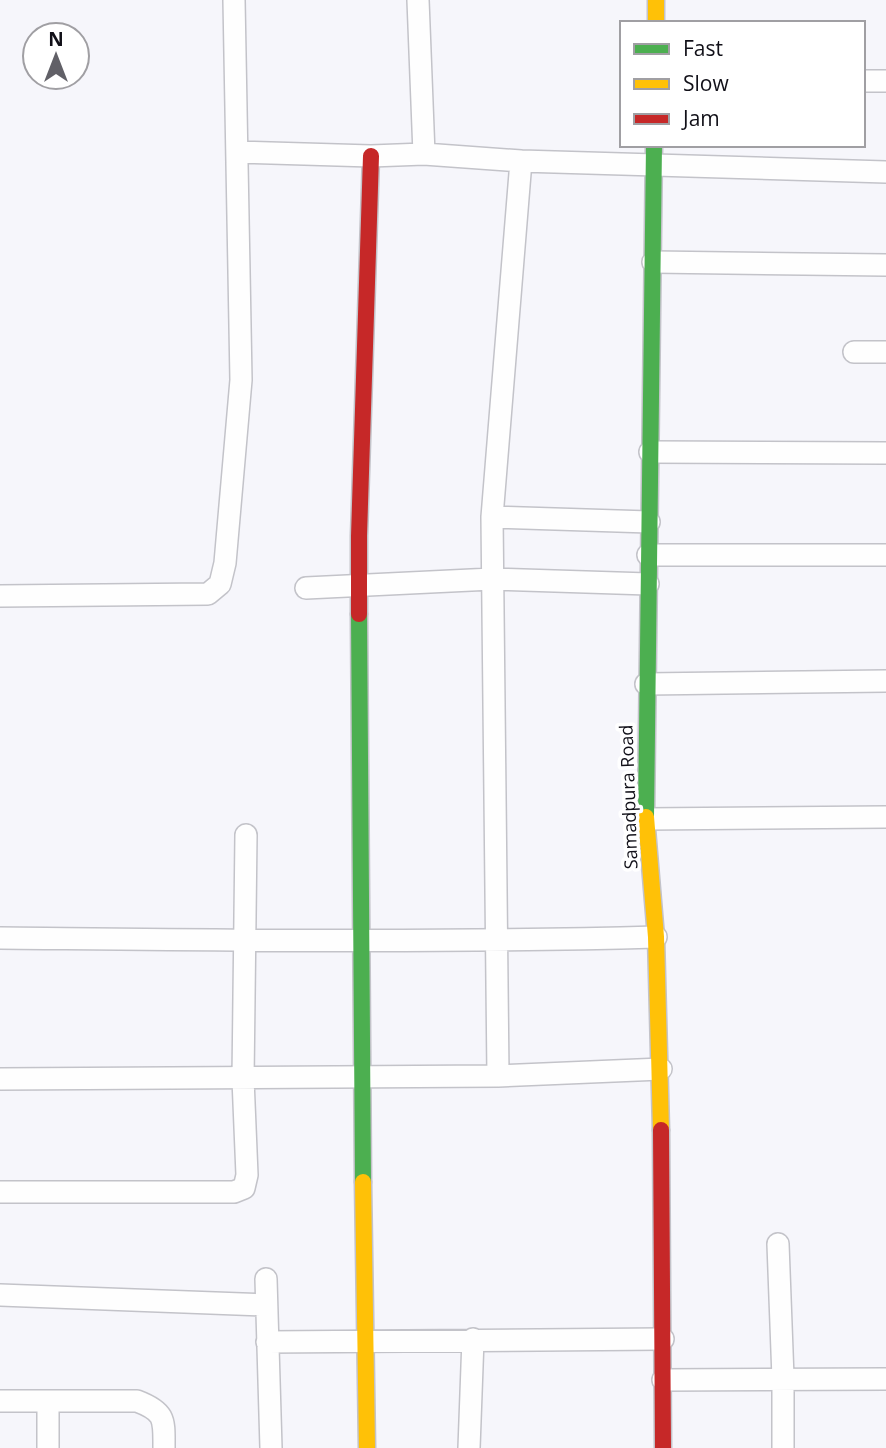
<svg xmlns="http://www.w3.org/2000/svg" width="886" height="1448" font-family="'Open Sans',sans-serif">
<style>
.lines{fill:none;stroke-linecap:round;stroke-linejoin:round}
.street-casing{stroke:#c3c3c9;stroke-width:24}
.fast-casing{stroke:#c3c3c9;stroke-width:19}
.slow-casing{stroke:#c3c3c9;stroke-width:19}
.jam-casing{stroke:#c3c3c9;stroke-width:19}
.street{stroke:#fefefe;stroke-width:21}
.fast{stroke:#4caf50;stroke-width:16}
.slow{stroke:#ffc107;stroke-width:16}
.jam{stroke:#c62828;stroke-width:16}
.labels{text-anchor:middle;stroke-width:7;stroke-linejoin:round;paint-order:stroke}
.street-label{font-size:18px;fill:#111018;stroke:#fff}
</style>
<rect width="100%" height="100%" fill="#f6f6fb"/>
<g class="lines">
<g class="street-casing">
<path id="street" d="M 418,0 L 424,154
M 863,81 L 886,81
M 237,152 L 371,156 L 424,154 L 521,161
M 653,262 L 886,265
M 854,352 L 886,352
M 650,452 L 886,453
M 492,517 L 521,161 L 886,172
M 648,555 L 886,555
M 306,588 L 492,579 L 648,584
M 0,596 L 208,594 L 220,584 L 225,563 L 241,380 L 234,0
M 646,684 L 886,681
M 646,819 L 886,817
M 0,938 C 219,940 437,943 656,937
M 498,1076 L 492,517 L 649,522
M 0,1079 L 498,1076 L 661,1069
M 0,1192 L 234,1192 L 244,1188 L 247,1175 L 243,1079 L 246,835
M 778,1244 L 783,1378 L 783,1448
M 266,1279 L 271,1448
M 0,1295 L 266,1305
M 267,1342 L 663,1339
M 663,1380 L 886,1379
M 0,1401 L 137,1401 C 166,1412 164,1420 164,1448
M 48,1401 L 48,1448
M 469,1448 L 473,1339"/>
</g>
<g class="fast-casing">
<path id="fast" d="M 359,614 L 363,1182
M 646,817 L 654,145"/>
</g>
<g class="slow-casing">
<path id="slow" d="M 656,0 L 656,23
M 646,817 L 656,937 L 661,1130
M 363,1182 L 367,1448"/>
</g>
<g class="jam-casing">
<path id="jam" d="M 359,614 L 359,536 L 371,156
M 661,1130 L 663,1448"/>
</g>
<use href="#street" class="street"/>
<use href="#fast" class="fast"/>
<use href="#slow" class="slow"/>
<use href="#jam" class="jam"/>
</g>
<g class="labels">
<g class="street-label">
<text transform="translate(629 797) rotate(-92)" y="6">Samadpura Road</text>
</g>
</g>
<rect x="620" y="21" width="245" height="126" fill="#ffffff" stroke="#a09fa3" stroke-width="2"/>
<rect x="634" y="44" width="35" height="10" fill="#4caf50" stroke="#a09fa3" stroke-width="2"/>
<text x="683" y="56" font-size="21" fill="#111018">Fast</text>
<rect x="634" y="79" width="35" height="10" fill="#ffc107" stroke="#a09fa3" stroke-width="2"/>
<text x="683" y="91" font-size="21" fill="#111018">Slow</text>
<rect x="634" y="114" width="35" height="10" fill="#c62828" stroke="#a09fa3" stroke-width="2"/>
<text x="683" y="126" font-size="21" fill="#111018">Jam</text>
<g transform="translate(56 56)"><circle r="33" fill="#ffffff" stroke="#a09fa3" stroke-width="2"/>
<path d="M0-5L12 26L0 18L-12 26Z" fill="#616067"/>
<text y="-10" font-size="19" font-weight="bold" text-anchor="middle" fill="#111018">N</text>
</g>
</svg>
